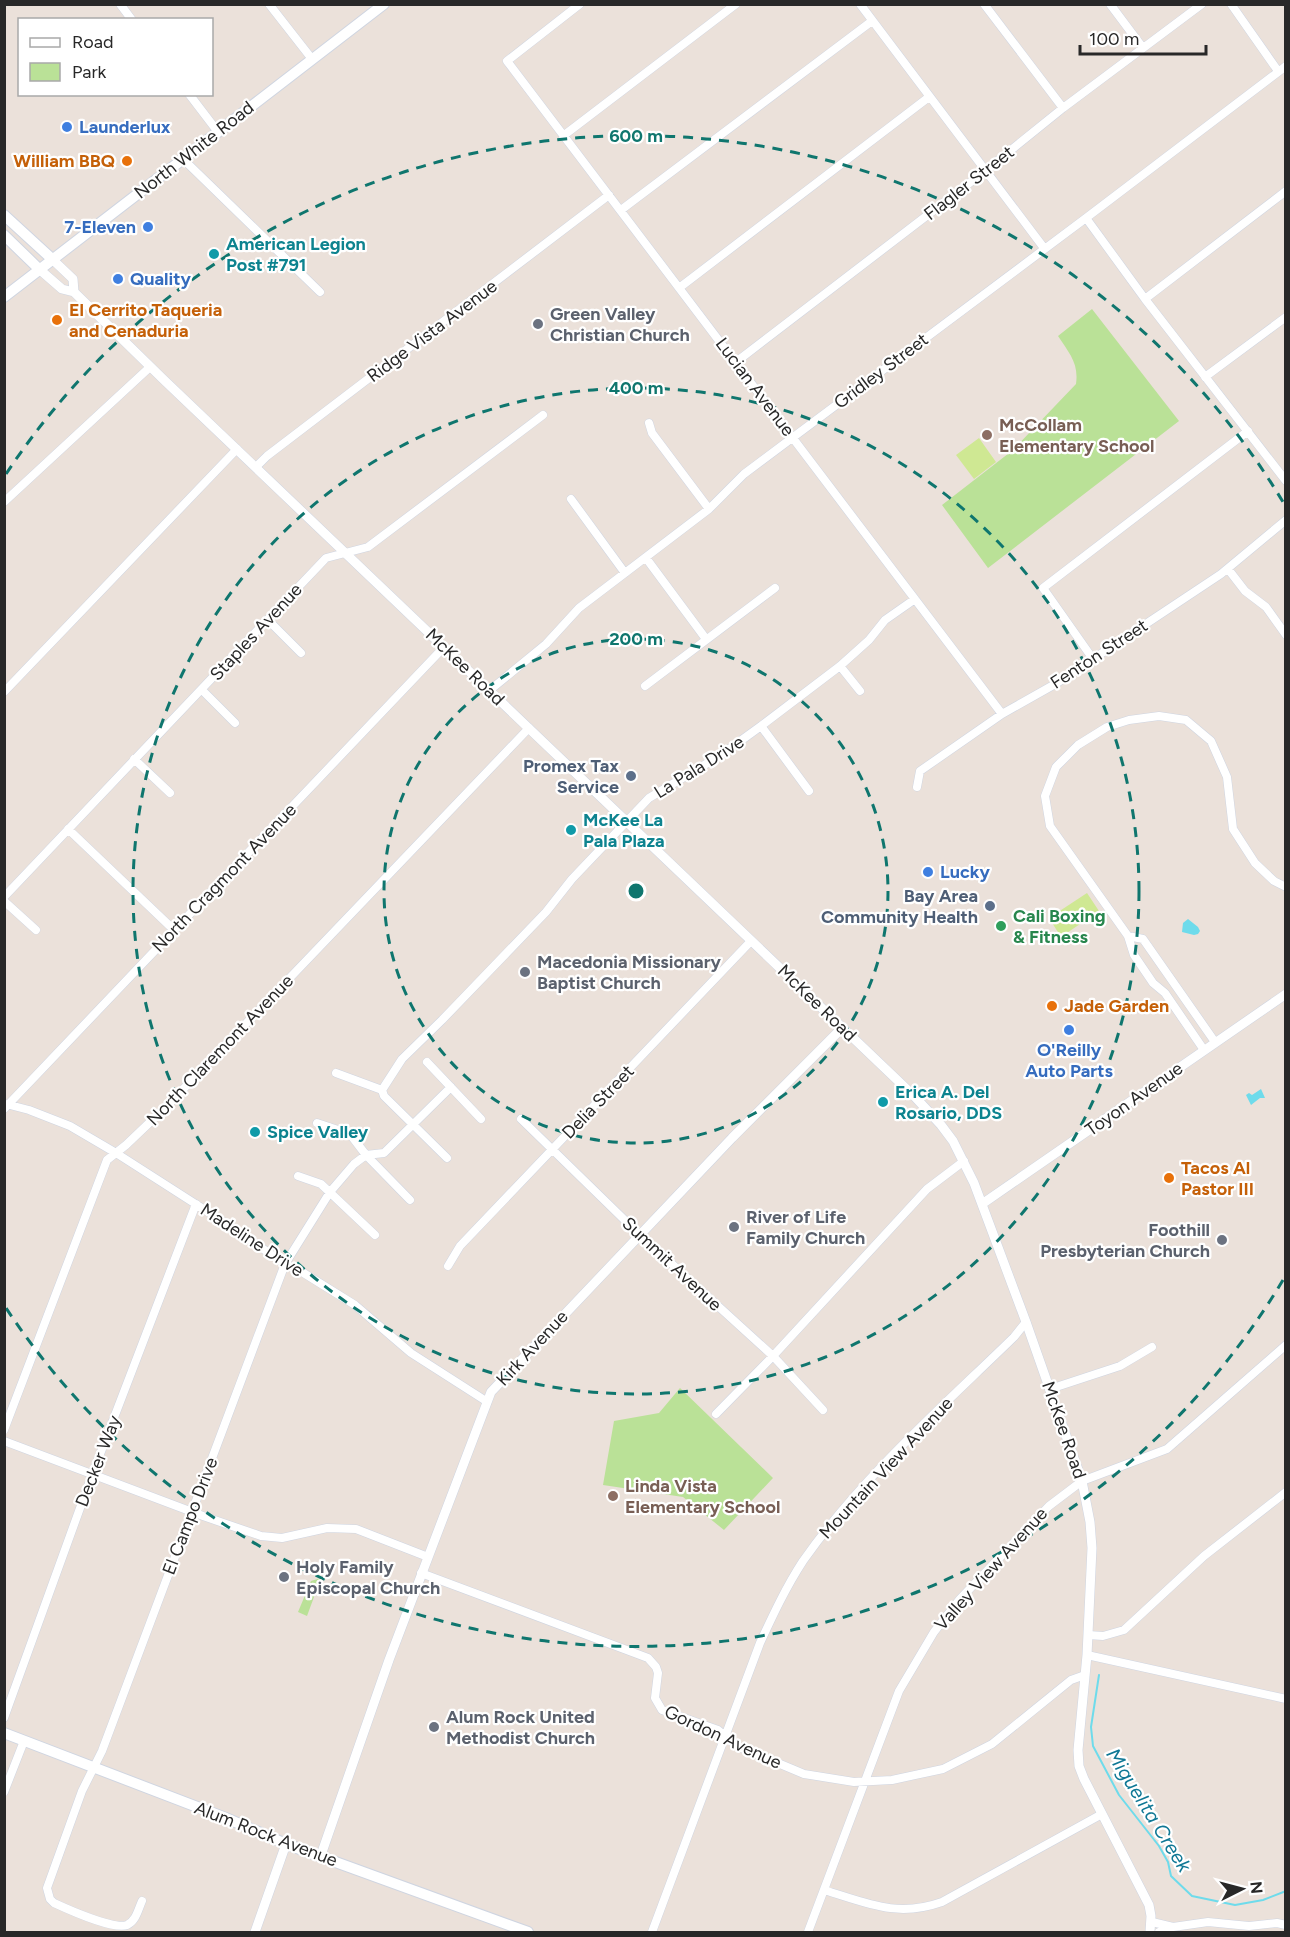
<svg xmlns="http://www.w3.org/2000/svg" width="1290" height="1937" font-family="Figtree,sans-serif">
<style>
.green{fill:#bae197}
.pitch{fill:#cfe893}
.water{fill:#6edbeb}
.lines{fill:none;stroke-linecap:round;stroke-linejoin:round}
.stream{stroke:#6edbeb;stroke-width:2}
.minor-casing{stroke:#cfd5e1;stroke-width:9}
.tertiary-casing{stroke:#cfd5e1;stroke-width:10}
.secondary-casing{stroke:#cfd5e1;stroke-width:12}
.minor{stroke:#fff;stroke-width:8}
.tertiary{stroke:#fff;stroke-width:9}
.secondary{stroke:#fff;stroke-width:10}
.ring{fill:none;stroke:#0f766e;stroke-width:3;stroke-dasharray:10 8}
.shop-dot{fill:#3f7fe0;stroke:#fff;stroke-width:2}
.food-dot{fill:#e8710a;stroke:#fff;stroke-width:2}
.culture-dot{fill:#0f9aa8;stroke:#fff;stroke-width:2}
.worship-dot{fill:#6b7280;stroke:#fff;stroke-width:2}
.education-dot{fill:#8d6e63;stroke:#fff;stroke-width:2}
.service-dot{fill:#5c6f8a;stroke:#fff;stroke-width:2}
.leisure-dot{fill:#2e9e5b;stroke:#fff;stroke-width:2}
.labels{text-anchor:middle;stroke-width:4.5;stroke-linejoin:round;paint-order:stroke}
.shop-label{font-size:18px;font-weight:bold;fill:#366cbe;stroke:#fff;text-anchor:start}
.street-label{font-size:18px;fill:#282828;stroke:#fff}
.food-label{font-size:18px;font-weight:bold;fill:#c56008;stroke:#fff;text-anchor:start}
.culture-label{font-size:18px;font-weight:bold;fill:#0d838f;stroke:#fff;text-anchor:start}
.worship-label{font-size:18px;font-weight:bold;fill:#5b616d;stroke:#fff;text-anchor:start}
.education-label{font-size:18px;font-weight:bold;fill:#785e54;stroke:#fff;text-anchor:start}
.service-label{font-size:18px;font-weight:bold;fill:#4e5e75;stroke:#fff;text-anchor:end}
.leisure-label{font-size:18px;font-weight:bold;fill:#27864d;stroke:#fff;text-anchor:start}
.water-label{font-size:20px;font-style:italic;fill:#107895;stroke:#fff}
.centre{fill:#0f766e;stroke:#fff;stroke-width:3}
.ring-label{font-size:18px;text-anchor:middle;font-weight:bold;fill:#0f766e;stroke:#fff;stroke-width:4.5;stroke-linejoin:round;paint-order:stroke}
</style>
<rect width="100%" height="100%" fill="#ebe1da"/>
<path class="green" d="M 1092,309 L 1179,421 L 988,568 L 942,505 L 1013,450 L 1076,384 C 1079,363 1069,353 1058,336 Z
M 680,1388 L 773,1478 L 724,1530 L 683,1497 L 603,1485 L 614,1421 L 659,1413 Z
M 321,1578 L 307,1616 L 298,1612 L 311,1581 Z"/>
<path class="pitch" d="M 979,438 L 996,462 L 974,479 L 956,455 Z
M 1087,893 L 1099,911 L 1061,937 L 1049,918 Z"/>
<path class="water" d="M 1188,919 L 1198,927 L 1200,931 L 1198,934 L 1194,935 L 1182,932 L 1183,923 Z
M 1261,1089 L 1265,1098 L 1260,1098 L 1251,1105 L 1246,1095 L 1249,1093 L 1252,1095 Z"/>
<g class="lines">
<path class="stream" d="M 1099,1675 L 1091,1727 L 1093,1746 L 1119,1795 L 1159,1846 L 1168,1862 L 1171,1876 L 1192,1896 L 1235,1905 L 1263,1900 L 1286,1891"/>
<g class="minor-casing">
<path id="minor" d="M 120,4 L 132,20
M 269,4 L 312,59
M 580,4 L 507,61 L 1002,714
M 860,4 L 1044,248
M 984,4 L 1063,108
M 1110,4 L 1143,48
M 1231,4 L 1278,71
M 189,94 L 218,132
M 563,136 L 736,4
M 183,159 L 320,292
M 621,210 L 872,21
M 1086,218 L 1145,299 L 1286,481
M 679,288 L 929,97
M 1145,299 L 1286,191
M 736,362 L 985,171 L 1063,108 L 1202,4
M 1205,377 L 1286,317
M 649,423 L 652,433 L 709,509
M 256,467 L 267,456 L 609,195
M 571,499 L 625,573
M 4,502 L 150,367
M 646,558 L 706,639
M 1228,569 L 1245,591 L 1266,607 L 1286,635
M 268,620 L 301,653
M 1093,659 L 1043,588 L 1248,431
M 840,666 L 860,691
M 645,686 L 775,588
M 202,690 L 235,723
M 490,690 L 546,644 L 579,608 L 709,509 L 744,474 L 1086,218 L 1286,66
M 4,692 L 237,449
M 761,726 L 809,791
M 134,759 L 170,793
M 917,787 L 920,771 L 1002,714 L 1057,683 L 1221,574 L 1286,520
M 68,829 L 174,930
M 4,897 L 326,558 L 368,547 L 543,415
M 4,901 L 36,930
M 1128,936 L 1143,939 L 1215,1042
M 1204,1050 L 1165,993 L 1153,983 L 1134,955 L 1128,936 L 1050,826 L 1045,796 L 1056,767 L 1078,745 L 1107,727 L 1129,720 L 1159,716 L 1186,720 L 1211,741 L 1227,777 L 1233,829 L 1255,863 L 1274,881 L 1286,887
M 427,1062 L 481,1119
M 336,1073 L 382,1090
M 6,1104 L 29,1110 L 70,1126 L 116,1153 L 233,1228 L 285,1264 L 302,1272 L 355,1305 L 411,1353 L 486,1401
M 4,1109 L 444,647
M 521,1119 L 640,1235 L 773,1356 L 823,1410
M 317,1123 L 350,1134 L 366,1155 L 410,1200
M 447,1158 L 384,1096 L 382,1090 L 402,1059 L 442,1020 L 546,912 L 572,879 L 649,798 L 721,755 L 761,726 L 840,666 L 869,640 L 885,620 L 915,599
M 298,1176 L 321,1184 L 375,1235
M 448,1266 L 460,1246 L 751,941
M 1050,1389 L 1120,1366 L 1152,1347
M 716,1414 L 773,1356 L 927,1189 L 964,1161
M 4,1430 L 107,1160 L 126,1145 L 169,1104 L 529,728
M 4,1441 L 203,1516 L 261,1536 L 282,1538 L 327,1528 L 356,1529 L 428,1557
M 421,1573 L 648,1658 L 656,1667 L 658,1673 L 655,1698 L 662,1710 L 718,1730 L 737,1746 L 804,1774 L 854,1782 L 892,1780 L 943,1769 L 992,1744 L 1071,1680 L 1085,1675
M 1088,1635 L 1103,1636 L 1124,1630 L 1204,1556 L 1286,1492
M 1087,1655 L 1286,1699
M 4,1718 L 92,1475 L 196,1204
M 4,1792 L 24,1741
M 824,1890 C 867,1903 897,1918 942,1902 L 1102,1814
M 142,1901 C 138,1910 136,1921 127,1925 C 114,1930 67,1909 54,1903 L 50,1899 L 47,1888 L 82,1791 L 102,1751 L 285,1264 L 330,1192 L 354,1164 L 366,1155 L 384,1153 L 451,1087
M 1152,1922 L 1173,1927
M 652,1932 L 760,1643 C 773,1615 786,1587 803,1561 C 862,1477 941,1408 1014,1337 L 1026,1322
M 808,1932 L 899,1691 L 934,1632 L 960,1599 L 1049,1506 L 1082,1481 L 1167,1449 L 1286,1345
M 1159,1932 L 1173,1927 L 1208,1922 L 1249,1926 L 1277,1923 L 1286,1925"/>
</g>
<g class="tertiary-casing">
<path id="tertiary" d="M 52,259 L 73,279 L 74,292
M 39,269 L 62,289 L 74,292 L 164,380 L 915,1097 L 941,1125 L 953,1141 L 974,1183 L 1026,1322 L 1082,1481 L 1090,1522 L 1092,1548 L 1087,1655 L 1078,1750 L 1079,1766 L 1084,1779 L 1149,1905 L 1151,1916 L 1150,1932
M 982,1204 L 1286,994
M 321,1855 L 389,1660 L 491,1392 L 732,1138 L 842,1028
M 255,1932 L 286,1844"/>
</g>
<g class="secondary-casing">
<path id="secondary" d="M 4,215 L 52,259
M 4,235 L 39,269
M 4,297 L 384,4
M 4,1733 L 226,1818 L 286,1844 L 528,1932"/>
</g>
<use href="#minor" class="minor"/>
<use href="#tertiary" class="tertiary"/>
<use href="#secondary" class="secondary"/>
</g>
<g class="ring">
<circle cx="636" cy="891" r="252"/>
<circle cx="636" cy="891" r="503"/>
<path d="M1283 1280A755 755 0 0 1 6 1308M6 474A755 755 0 0 1 1283 502"/>
</g>
<g class="shop-dot">
<circle cx="67" cy="127" r="6"/>
<circle cx="148" cy="227" r="6"/>
<circle cx="118" cy="279" r="6"/>
<circle cx="928" cy="872" r="6"/>
<circle cx="1069" cy="1030" r="6"/>
</g>
<g class="food-dot">
<circle cx="127" cy="161" r="6"/>
<circle cx="57" cy="320" r="6"/>
<circle cx="1052" cy="1006" r="6"/>
<circle cx="1169" cy="1178" r="6"/>
</g>
<g class="culture-dot">
<circle cx="214" cy="254" r="6"/>
<circle cx="571" cy="830" r="6"/>
<circle cx="883" cy="1102" r="6"/>
<circle cx="255" cy="1132" r="6"/>
</g>
<g class="worship-dot">
<circle cx="538" cy="324" r="6"/>
<circle cx="525" cy="972" r="6"/>
<circle cx="734" cy="1227" r="6"/>
<circle cx="1222" cy="1240" r="6"/>
<circle cx="284" cy="1577" r="6"/>
<circle cx="434" cy="1727" r="6"/>
</g>
<g class="education-dot">
<circle cx="987" cy="435" r="6"/>
<circle cx="613" cy="1496" r="6"/>
</g>
<g class="service-dot">
<circle cx="631" cy="776" r="6"/>
<circle cx="990" cy="906" r="6"/>
</g>
<circle class="leisure-dot" cx="1001" cy="926" r="6"/>
<g class="labels">
<g class="shop-label">
<text x="79" y="133">Launderlux</text>
<text x="136" y="233" text-anchor="end">7-Eleven</text>
<text x="130" y="285">Quality</text>
<text x="940" y="878">Lucky</text>
<text x="1069" y="1056" text-anchor="middle">O'Reilly<tspan x="1069" dy="21">Auto Parts</tspan></text>
</g>
<g class="street-label">
<text transform="translate(194 150) rotate(-38)" y="6">North White Road</text>
<text transform="translate(969 183) rotate(-38)" y="6">Flagler Street</text>
<text transform="translate(432 331) rotate(-37)" y="6">Ridge Vista Avenue</text>
<text transform="translate(881 371) rotate(-37)" y="6">Gridley Street</text>
<text transform="translate(755 387) rotate(53)" y="6">Lucian Avenue</text>
<text transform="translate(256 632) rotate(-47)" y="6">Staples Avenue</text>
<text transform="translate(1099 654) rotate(-33)" y="6">Fenton Street</text>
<text transform="translate(465 667) rotate(44)" y="6">McKee Road</text>
<text transform="translate(699 767) rotate(-32)" y="6">La Pala Drive</text>
<text transform="translate(224 878) rotate(-46)" y="6">North Cragmont Avenue</text>
<text transform="translate(817 1003) rotate(44)" y="6">McKee Road</text>
<text transform="translate(220 1050) rotate(-46)" y="6">North Claremont Avenue</text>
<text transform="translate(1134 1099) rotate(-35)" y="6">Toyon Avenue</text>
<text transform="translate(598 1102) rotate(-46)" y="6">Delia Street</text>
<text transform="translate(252 1240) rotate(33)" y="6">Madeline Drive</text>
<text transform="translate(672 1264) rotate(43)" y="6">Summit Avenue</text>
<text transform="translate(532 1348) rotate(-47)" y="6">Kirk Avenue</text>
<text transform="translate(1064 1430) rotate(71)" y="6">McKee Road</text>
<text transform="translate(98 1461) rotate(-69)" y="6">Decker Way</text>
<text transform="translate(886 1468) rotate(-47)" y="6">Mountain View Avenue</text>
<text transform="translate(190 1516) rotate(-69)" y="6">El Campo Drive</text>
<text transform="translate(991 1569) rotate(-48)" y="6">Valley View Avenue</text>
<text transform="translate(723 1737) rotate(25)" y="6">Gordon Avenue</text>
<text transform="translate(266 1834) rotate(21)" y="6">Alum Rock Avenue</text>
</g>
<g class="food-label">
<text x="115" y="167" text-anchor="end">William BBQ</text>
<text x="69" y="316">El Cerrito Taqueria<tspan x="69" dy="21">and Cenaduria</tspan></text>
<text x="1064" y="1012">Jade Garden</text>
<text x="1181" y="1174">Tacos Al<tspan x="1181" dy="21">Pastor III</tspan></text>
</g>
<g class="culture-label">
<text x="226" y="250">American Legion<tspan x="226" dy="21">Post #791</tspan></text>
<text x="583" y="826">McKee La<tspan x="583" dy="21">Pala Plaza</tspan></text>
<text x="895" y="1098">Erica A. Del<tspan x="895" dy="21">Rosario, DDS</tspan></text>
<text x="267" y="1138">Spice Valley</text>
</g>
<g class="worship-label">
<text x="550" y="320">Green Valley<tspan x="550" dy="21">Christian Church</tspan></text>
<text x="537" y="968">Macedonia Missionary<tspan x="537" dy="21">Baptist Church</tspan></text>
<text x="746" y="1223">River of Life<tspan x="746" dy="21">Family Church</tspan></text>
<text x="1210" y="1236" text-anchor="end">Foothill<tspan x="1210" dy="21">Presbyterian Church</tspan></text>
<text x="296" y="1573">Holy Family<tspan x="296" dy="21">Episcopal Church</tspan></text>
<text x="446" y="1723">Alum Rock United<tspan x="446" dy="21">Methodist Church</tspan></text>
</g>
<g class="education-label">
<text x="999" y="431">McCollam<tspan x="999" dy="21">Elementary School</tspan></text>
<text x="625" y="1492">Linda Vista<tspan x="625" dy="21">Elementary School</tspan></text>
</g>
<g class="service-label">
<text x="619" y="772">Promex Tax<tspan x="619" dy="21">Service</tspan></text>
<text x="978" y="902">Bay Area<tspan x="978" dy="21">Community Health</tspan></text>
</g>
<g class="leisure-label">
<text x="1013" y="922">Cali Boxing<tspan x="1013" dy="21">&amp; Fitness</tspan></text>
</g>
<g class="water-label">
<text transform="translate(1149 1810) rotate(58)" y="7">Miguelita Creek</text>
</g>
</g>
<circle cx="636" cy="891" r="9" class="centre"/>
<g class="ring-label">
<text x="636" y="142">600 m</text>
<text x="636" y="394">400 m</text>
<text x="636" y="645">200 m</text>
</g>
<rect width="1290" height="1937" fill="none" stroke="#282828" stroke-width="12"/>
<rect x="18" y="18" width="195" height="78" fill="#ffffff" stroke="#a9a9a9" stroke-width="1.5"/>
<rect x="30" y="38" width="30" height="9" fill="#ffffff" stroke="#a9a9a9" stroke-width="1.5"/>
<text x="72" y="48" font-size="18" fill="#282828">Road</text>
<rect x="30" y="63" width="30" height="18" fill="#bae197" stroke="#a9a9a9" stroke-width="1.5"/>
<text x="72" y="78" font-size="18" fill="#282828">Park</text>
<g transform="translate(1242 1889) rotate(84)" stroke="#ffffff" stroke-width="4.5" paint-order="stroke">
<path d="M0-4.5L10 22L0 15L-10 22Z" fill="#282828"/>
<text y="-9" font-size="16" font-weight="bold" text-anchor="middle" fill="#282828">N</text>
</g>
<path d="M1080 45v9h126v-9" fill="none" stroke="#282828" stroke-width="3"/>
<text x="1089" y="45" font-size="18" fill="#282828" stroke="#ffffff" stroke-width="4.5" paint-order="stroke">100 m</text>
</svg>
